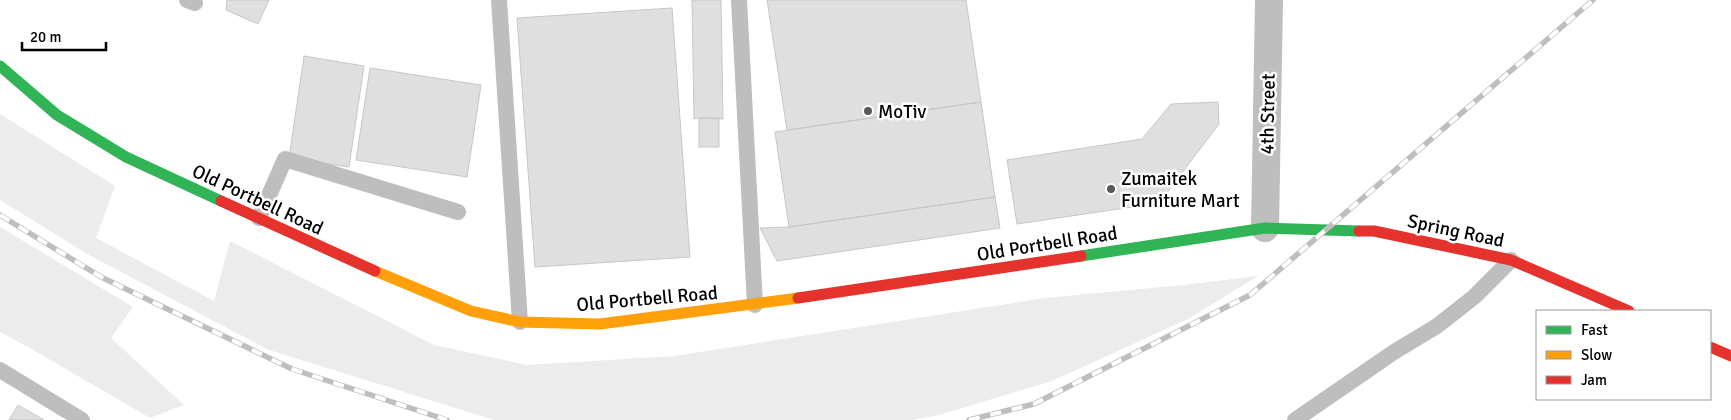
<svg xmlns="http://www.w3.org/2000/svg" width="1731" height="420" font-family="Signika,sans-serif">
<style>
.green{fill:#ececec}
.building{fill:#dfdfdf;stroke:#c7c7c7}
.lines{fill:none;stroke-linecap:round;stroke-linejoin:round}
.lane{stroke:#bebebe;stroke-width:16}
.street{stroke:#bebebe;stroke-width:28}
.fast{stroke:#30b455;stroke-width:11}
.slow{stroke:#ff9f0a;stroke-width:11}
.jam{stroke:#e5322d;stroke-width:11}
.rail-casing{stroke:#bebebe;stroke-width:5.5}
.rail{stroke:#fff;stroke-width:4;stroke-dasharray:11;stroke-linecap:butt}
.poi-dot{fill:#595959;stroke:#fff;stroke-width:2}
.labels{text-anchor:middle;stroke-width:5;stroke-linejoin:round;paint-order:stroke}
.poi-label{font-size:19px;fill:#000;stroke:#fff;text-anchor:start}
.street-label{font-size:19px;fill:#000;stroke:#fff}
</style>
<rect width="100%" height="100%" fill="#fff"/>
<path class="green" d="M 0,114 L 115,186 L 96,238 L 214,301 L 230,241 L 434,345 L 527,365 L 674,356 L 1045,298 L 1183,285 L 1258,276 L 1188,319 L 1052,381 L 939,415 L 913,420 L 494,420 L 269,350 L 89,255 L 0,200 Z
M 0,227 L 133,307 L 111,338 L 184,405 L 150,418 L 28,347 L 0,332 Z"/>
<path class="building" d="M 227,0 L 269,0 L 258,24 L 226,10 Z
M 692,0 L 721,0 L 723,119 L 699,118 L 694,119 Z
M 767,0 L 966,0 L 981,102 L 787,130 Z
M 672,8 L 690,257 L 535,267 L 517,18 Z
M 304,56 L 364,66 L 349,167 L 289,158 Z
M 370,68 L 481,85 L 467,177 L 356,160 Z
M 981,102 L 995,197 L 789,227 L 775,132 Z
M 1218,102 L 1219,124 L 1159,203 L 1017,224 L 1007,160 L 1142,139 L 1171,104 Z
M 699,118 L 719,118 L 719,147 L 699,147 Z
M 995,197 L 1000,228 L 777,261 L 760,228 L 789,227 Z
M 18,405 L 44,420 L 9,420 Z"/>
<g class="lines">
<path class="lane" d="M 187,0 L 195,3
M 499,0 L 520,322
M 739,0 L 755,305
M 259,218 L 285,159 L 458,212
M 0,370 L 82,420
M 1295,420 L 1394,352 L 1437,326 L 1474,297 L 1511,260"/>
<path class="street" d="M 1265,228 L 1269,0"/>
<path class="fast" d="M 0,66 L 57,115 L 126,157 L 221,201
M 1081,256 L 1265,228 L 1359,231"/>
<path class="slow" d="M 375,271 L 471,311 L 520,322 L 600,324 L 798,298"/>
<path class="jam" d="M 221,201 L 375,271
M 1359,231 L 1374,231 L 1511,260 L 1629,311
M 798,298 L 1081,256
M 1710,347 L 1731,356"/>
<g class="rail-casing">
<path id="rail" d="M 0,215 L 101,277 L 292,369 L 447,420
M 969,420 L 1034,404 L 1250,295 L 1593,0"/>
</g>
<use href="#rail" class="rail"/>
</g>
<g class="poi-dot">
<circle cx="868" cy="111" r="5"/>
<circle cx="1111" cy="189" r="5"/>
</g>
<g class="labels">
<g class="poi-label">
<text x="878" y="118">MoTiv</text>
<text x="1121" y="185">Zumaitek<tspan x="1121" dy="22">Furniture Mart</tspan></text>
</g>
<g class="street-label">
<text transform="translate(1267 114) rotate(-89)" y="7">4th Street</text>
<text transform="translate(258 199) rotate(25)" y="7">Old Portbell Road</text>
<text transform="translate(1456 230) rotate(12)" y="7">Spring Road</text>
<text transform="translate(1047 243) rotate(-9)" y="7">Old Portbell Road</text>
<text transform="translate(647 298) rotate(-5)" y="7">Old Portbell Road</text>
</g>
</g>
<rect x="1536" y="310" width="175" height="90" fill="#ffffff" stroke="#999999"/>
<rect x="1546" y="326" width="25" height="8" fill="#30b455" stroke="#999999"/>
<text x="1581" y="335" font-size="15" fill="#000000">Fast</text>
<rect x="1546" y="351" width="25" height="8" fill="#ff9f0a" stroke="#999999"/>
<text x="1581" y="360" font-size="15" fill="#000000">Slow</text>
<rect x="1546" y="376" width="25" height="8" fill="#e5322d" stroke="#999999"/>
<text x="1581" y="385" font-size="15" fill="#000000">Jam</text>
<path d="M22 42v8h84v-8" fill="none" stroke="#000000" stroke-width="2.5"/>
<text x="30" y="42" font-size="15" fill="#000000" stroke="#ffffff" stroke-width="4" paint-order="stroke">20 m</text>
</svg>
